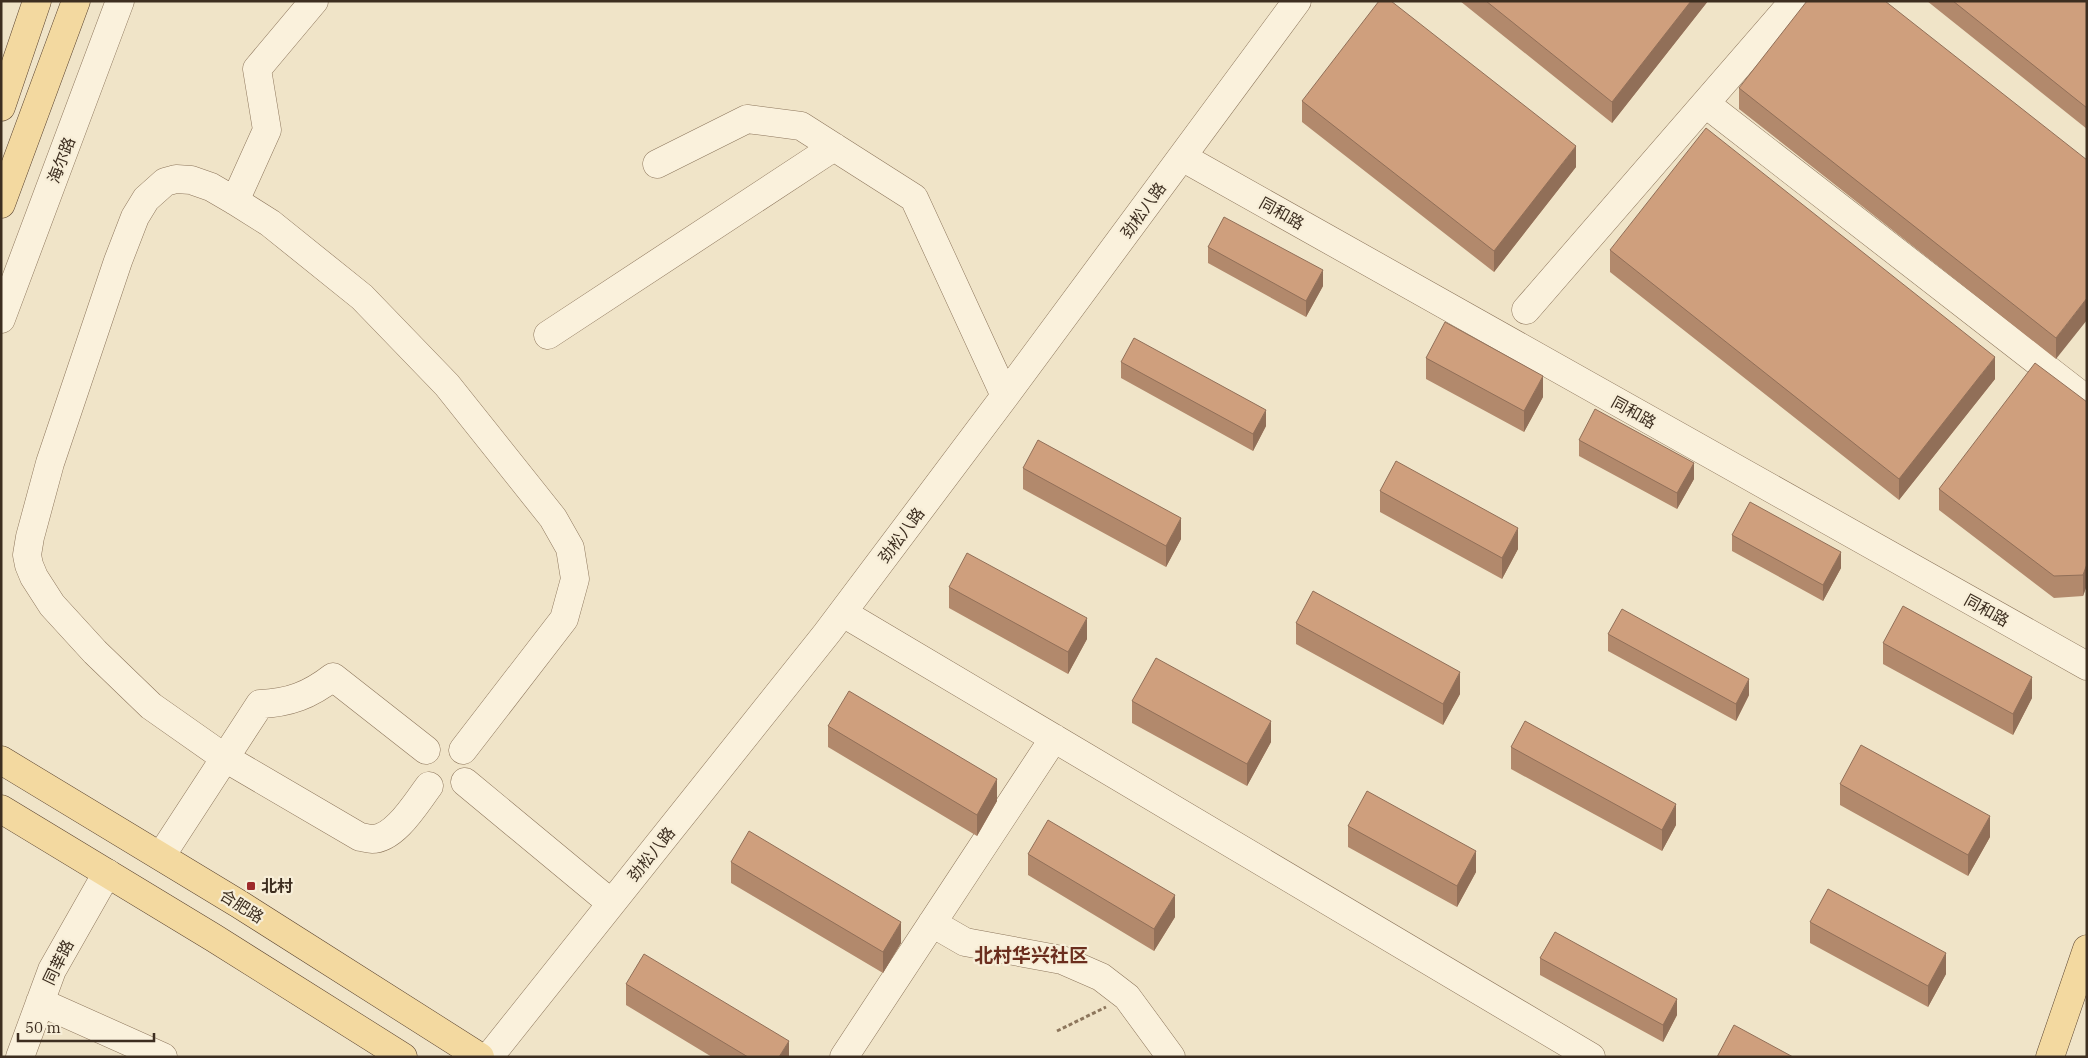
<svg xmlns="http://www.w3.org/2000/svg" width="2088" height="1058" font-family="'IBM Plex Serif','Noto Sans SC',serif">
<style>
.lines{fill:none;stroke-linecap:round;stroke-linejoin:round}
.minor-casing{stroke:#8d765c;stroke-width:29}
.major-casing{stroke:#5b4430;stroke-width:29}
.path{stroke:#8d765c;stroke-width:3;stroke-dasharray:4 2.5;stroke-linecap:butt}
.minor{stroke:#faf1dc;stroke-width:28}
.major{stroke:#f3d9a0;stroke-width:28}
.wall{fill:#b2896c}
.shaded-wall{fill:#916f58}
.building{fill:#cf9f7d;stroke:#916f58}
.poi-dot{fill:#9e2a2b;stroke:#f7eed8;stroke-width:2}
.labels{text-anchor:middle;stroke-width:4.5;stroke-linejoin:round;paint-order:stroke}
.street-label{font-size:16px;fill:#3d2e20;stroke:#f7eed8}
.poi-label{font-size:16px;font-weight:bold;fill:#3d2e20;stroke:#f7eed8;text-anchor:start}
.quarter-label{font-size:19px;font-weight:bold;fill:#6b2e1e;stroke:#f7eed8}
</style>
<rect width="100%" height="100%" fill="#f0e4c8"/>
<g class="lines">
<g class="minor-casing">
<path id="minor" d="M 1706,104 L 2087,400
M 1182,157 L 2087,666
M 657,164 L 747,119 L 801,126 L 914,198 L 1005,396
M 235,201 L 267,130 L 257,69 L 314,1
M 1526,310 L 1794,1
M 1,319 L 120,1
M 548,335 L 834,147
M 843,613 L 1591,1057
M 465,782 L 611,903
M 429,786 C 416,803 395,839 372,839 C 368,839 363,837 360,837 L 225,758 L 151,706 L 95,652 L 52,605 L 34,577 L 29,565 L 27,555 L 30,537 L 50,463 L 118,261 L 135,217 L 146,199 L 165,182 L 176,179 L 191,180 L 211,187 L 235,201 L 270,223 L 362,297 L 447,385 L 553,518 L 570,548 L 575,579 L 564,619 L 463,750
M 161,856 L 260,704 C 289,703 310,695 333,677 L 426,750
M 932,923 L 965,942 L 1062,960 L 1101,977 L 1127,997 L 1171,1057
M 40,1002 L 163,1057
M 20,1057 L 52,970 L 107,873
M 489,1057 L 827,633 L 1005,396 L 1297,1
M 844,1057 L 1054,738"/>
</g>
<g class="major-casing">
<path id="major" d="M 1,107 L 37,1
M 1,204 L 76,1
M 1,760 L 239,904 L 480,1057
M 1,809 L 214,938 L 403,1057
M 2050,1057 L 2087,949"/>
</g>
<path class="path" d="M 1057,1031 L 1106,1007"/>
<use href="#minor" class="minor"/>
<use href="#major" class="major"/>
</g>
<path class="wall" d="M 1460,1 L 1708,1 L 1612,123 Z
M 1927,1 L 2087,1 L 2087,129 Z
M 1739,88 L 2087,160 L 2056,359 L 1739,109 Z
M 1302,101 L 1576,167 L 1494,272 L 1302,122 Z
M 1208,247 L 1323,286 L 1306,317 L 1208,263 Z
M 1610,250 L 1995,379 L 1899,500 L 1610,272 Z
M 1426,358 L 1543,397 L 1524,432 L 1426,379 Z
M 1121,362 L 1266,426 L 1253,451 L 1121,378 Z
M 2087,402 L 2087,585 L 2083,596 L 2054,598 L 1939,510 L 1939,489 Z
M 1579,440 L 1694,479 L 1677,509 L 1579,456 Z
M 1023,468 L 1181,539 L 1166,567 L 1023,489 Z
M 1380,491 L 1518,549 L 1502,579 L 1380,512 Z
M 1732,535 L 1841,568 L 1823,601 L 1732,551 Z
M 949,587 L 1087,639 L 1068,674 L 949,608 Z
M 1296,623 L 1460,694 L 1443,725 L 1296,644 Z
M 1608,634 L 1749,695 L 1736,721 L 1608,651 Z
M 1883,643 L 2032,698 L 2013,735 L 1883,664 Z
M 1132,701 L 1271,742 L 1247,786 L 1132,723 Z
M 828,726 L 997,801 L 977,836 L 828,747 Z
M 1511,747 L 1676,825 L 1662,851 L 1511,769 Z
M 1840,784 L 1990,837 L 1968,876 L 1840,805 Z
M 1348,826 L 1476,872 L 1457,907 L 1348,847 Z
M 1028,854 L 1175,917 L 1154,951 L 1028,875 Z
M 731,862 L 901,943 L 883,973 L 731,883 Z
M 1810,922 L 1946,974 L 1928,1007 L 1810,943 Z
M 1540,958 L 1677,1015 L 1663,1042 L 1540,975 Z
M 626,984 L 789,1057 L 712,1057 L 626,1005 Z"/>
<path class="shaded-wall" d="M 1691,1 L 1708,1 L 1612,123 L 1612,102 Z
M 1576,146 L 1576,167 L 1494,272 L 1494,251 Z
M 1323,270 L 1323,286 L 1306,317 L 1306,301 Z
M 2087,298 L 2087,320 L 2056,359 L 2056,338 Z
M 1995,357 L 1995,379 L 1899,500 L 1899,479 Z
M 1543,376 L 1543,397 L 1524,432 L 1524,411 Z
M 1266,410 L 1266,426 L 1253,451 L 1253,434 Z
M 1694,463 L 1694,479 L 1677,509 L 1677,493 Z
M 1181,518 L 1181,539 L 1166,567 L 1166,546 Z
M 1518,528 L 1518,549 L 1502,579 L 1502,558 Z
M 1841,552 L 1841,568 L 1823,601 L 1823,585 Z
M 2087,564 L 2087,585 L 2083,596 L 2083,575 Z
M 1087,618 L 1087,639 L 1068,674 L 1068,652 Z
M 1460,672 L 1460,694 L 1443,725 L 1443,704 Z
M 2032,677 L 2032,698 L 2013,735 L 2013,714 Z
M 1749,679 L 1749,695 L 1736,721 L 1736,704 Z
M 1271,721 L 1271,742 L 1247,786 L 1247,764 Z
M 997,779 L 997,801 L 977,836 L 977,815 Z
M 1676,804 L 1676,825 L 1662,851 L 1662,830 Z
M 1990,816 L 1990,837 L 1968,876 L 1968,855 Z
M 1476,851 L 1476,872 L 1457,907 L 1457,886 Z
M 1175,895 L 1175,917 L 1154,951 L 1154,929 Z
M 901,922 L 901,943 L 883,973 L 883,952 Z
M 1946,953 L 1946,974 L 1928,1007 L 1928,986 Z
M 1677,999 L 1677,1015 L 1663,1042 L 1663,1025 Z
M 789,1041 L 789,1057 L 779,1057 Z"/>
<path class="building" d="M 1379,1 L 1391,1 L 1576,146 L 1494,251 L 1302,101 Z
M 1486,1 L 1691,1 L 1612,102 Z
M 1807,1 L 1885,1 L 2087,160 L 2087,298 L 2056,338 L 1739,88 Z
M 1953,1 L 2087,1 L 2087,108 Z
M 1706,128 L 1995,357 L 1899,479 L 1610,250 Z
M 1224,217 L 1323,270 L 1306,301 L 1208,247 Z
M 1445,322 L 1543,376 L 1524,411 L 1426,358 Z
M 1134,338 L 1266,410 L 1253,434 L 1121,362 Z
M 2035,363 L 2087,402 L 2087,564 L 2083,575 L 2054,576 L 1939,489 Z
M 1595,409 L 1694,463 L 1677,493 L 1579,440 Z
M 1038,440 L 1181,518 L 1166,546 L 1023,468 Z
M 1396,461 L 1518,528 L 1502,558 L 1380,491 Z
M 1750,502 L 1841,552 L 1823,585 L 1732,535 Z
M 967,553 L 1087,618 L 1068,652 L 949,587 Z
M 1313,591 L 1460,672 L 1443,704 L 1296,623 Z
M 1903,606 L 2032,677 L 2013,714 L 1883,643 Z
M 1622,609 L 1749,679 L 1736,704 L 1608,634 Z
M 1156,658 L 1271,721 L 1247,764 L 1132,701 Z
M 849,691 L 997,779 L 977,815 L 828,726 Z
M 1525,721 L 1676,804 L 1662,830 L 1511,747 Z
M 1861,745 L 1990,816 L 1968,855 L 1840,784 Z
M 1367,791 L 1476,851 L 1457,886 L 1348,826 Z
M 1048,820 L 1175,895 L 1154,929 L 1028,854 Z
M 749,831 L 901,922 L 883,952 L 731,862 Z
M 1828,889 L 1946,953 L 1928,986 L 1810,922 Z
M 1555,932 L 1677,999 L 1663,1025 L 1540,958 Z
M 644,954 L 789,1041 L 779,1057 L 748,1057 L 626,984 Z
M 1734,1025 L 1793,1057 L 1717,1057 Z"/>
<rect class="poi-dot" x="246" y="881" width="10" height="10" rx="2.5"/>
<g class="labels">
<g class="street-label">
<text transform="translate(61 160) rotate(-69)" y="6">海尔路</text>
<text transform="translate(1143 210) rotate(-54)" y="6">劲松八路</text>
<text transform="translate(1282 213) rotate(29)" y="6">同和路</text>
<text transform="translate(1634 412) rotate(29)" y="6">同和路</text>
<text transform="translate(901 535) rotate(-53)" y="6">劲松八路</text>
<text transform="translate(1987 610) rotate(29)" y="6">同和路</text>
<text transform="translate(651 854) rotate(-51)" y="6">劲松八路</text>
<text transform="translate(242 906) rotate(32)" y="6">合肥路</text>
<text transform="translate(58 962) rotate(-64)" y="6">同莘路</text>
</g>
<g class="poi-label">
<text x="261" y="892">北村</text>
</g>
<g class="quarter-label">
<text x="1031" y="962">北村华兴社区</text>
</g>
</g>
<rect width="2088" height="1058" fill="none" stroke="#3d2e20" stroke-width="5"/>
<path d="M18 1033v8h136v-8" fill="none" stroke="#3d2e20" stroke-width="2.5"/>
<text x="25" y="1033" font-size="15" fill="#3d2e20" stroke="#f7eed8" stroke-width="4" paint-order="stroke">50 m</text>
</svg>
